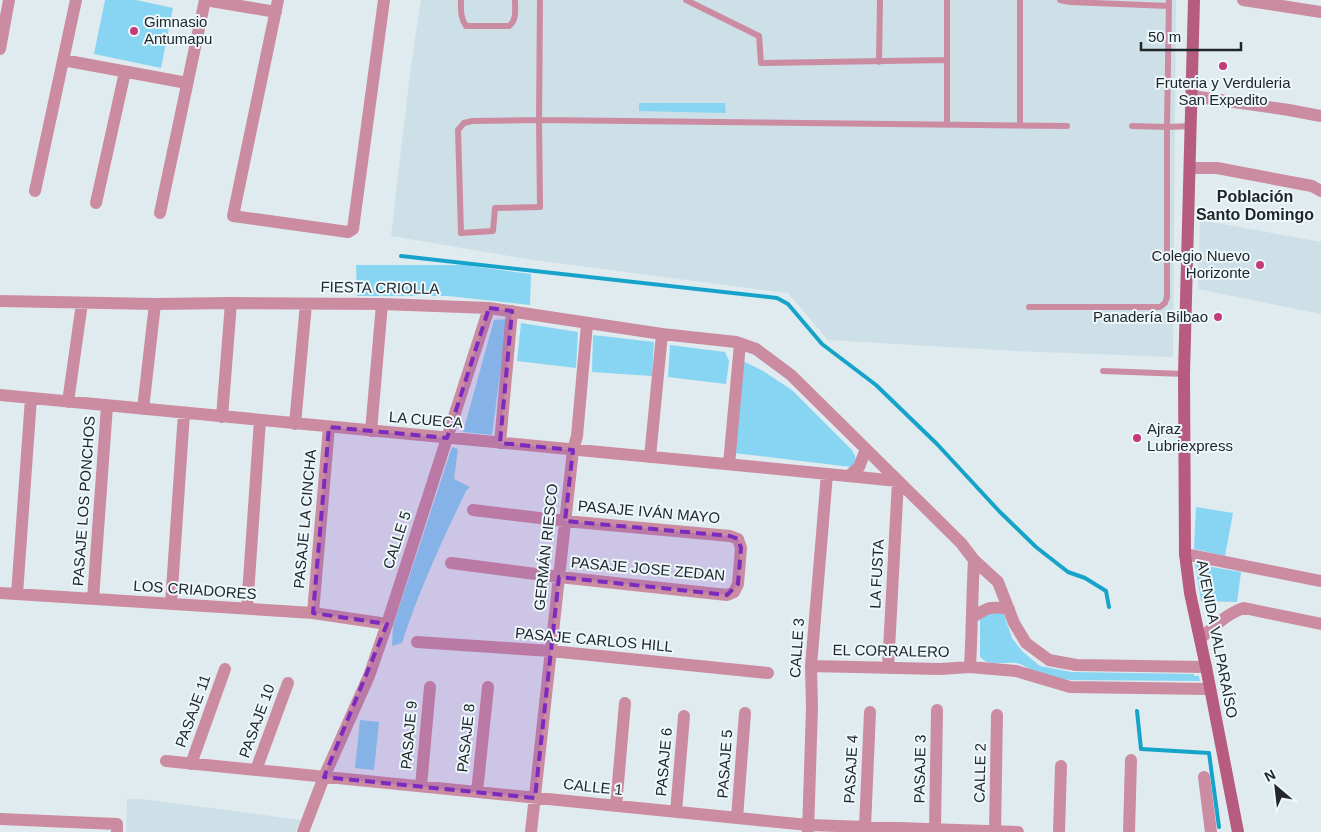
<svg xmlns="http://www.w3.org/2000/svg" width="1321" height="832" font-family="Arial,sans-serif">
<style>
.built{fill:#cddfe7}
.green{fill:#87d5f2}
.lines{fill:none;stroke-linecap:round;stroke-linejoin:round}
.stream{stroke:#16a3ca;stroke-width:4}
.lane{stroke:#cb8ca1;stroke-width:6}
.street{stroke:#cb8ca1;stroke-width:12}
.secondary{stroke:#b75c7f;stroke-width:12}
.marked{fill:#7b2cbf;fill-opacity:0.2;stroke:#7b2cbf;stroke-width:4;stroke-dasharray:10 6;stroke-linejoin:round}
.poi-dot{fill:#c33b78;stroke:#edf8fd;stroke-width:2}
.labels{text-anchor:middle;stroke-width:4;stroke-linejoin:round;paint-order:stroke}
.poi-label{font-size:15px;fill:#222628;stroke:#edf8fd;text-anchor:start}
.street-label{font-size:15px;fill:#222628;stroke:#edf8fd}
.neighbourhood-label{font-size:16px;font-weight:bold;fill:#222628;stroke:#edf8fd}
</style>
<rect width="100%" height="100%" fill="#e0ebef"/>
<path class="built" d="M 421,0 L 1176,0 L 1173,357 L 1016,351 L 828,340 L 788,293 L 533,260 L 391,236 L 411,65 Z
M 1200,220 L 1321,242 L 1321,314 L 1198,289 Z
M 127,799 L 142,799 L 301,820 L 295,832 L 126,832 Z"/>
<path class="green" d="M 105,0 L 136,0 L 173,8 L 161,68 L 94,54 Z
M 639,103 L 725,103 L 726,113 L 639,111 Z
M 356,265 L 464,265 L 531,274 L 530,305 L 448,296 L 357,296 Z
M 507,319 L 492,435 L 463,432 L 494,320 Z
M 521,323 L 578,332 L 576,368 L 517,361 Z
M 593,335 L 654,342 L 652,376 L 592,372 Z
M 670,345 L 725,352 L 729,361 L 726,384 L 668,377 Z
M 743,361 L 763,371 L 792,390 L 852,450 L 855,456 L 856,463 L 851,467 L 734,453 Z
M 452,447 L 458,449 L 454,479 L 470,487 L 466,491 C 442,541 419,590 402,643 L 392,646 L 393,626 Z
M 1196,507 L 1233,513 L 1225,556 L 1194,549 Z
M 1195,564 L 1241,572 L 1237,602 L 1201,601 Z
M 1003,612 L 1012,638 L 1022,651 L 1040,666 L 1071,672 L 1194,674 L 1194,676 L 1199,676 L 1200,681 L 1071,680 C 1059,679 1048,677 1037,673 C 1030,670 1023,664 1016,663 C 1004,662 986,667 980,656 L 980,619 L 989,613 Z
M 360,720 L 379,722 L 374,770 L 355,768 Z"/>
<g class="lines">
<path class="stream" d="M 401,256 L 777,298 L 788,304 L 822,344 L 876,385 L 937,444 L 999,511 L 1036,547 L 1068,572 L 1085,578 L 1106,591 L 1109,607
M 1137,711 L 1141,749 L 1209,753 L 1219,827"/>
<path class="lane" d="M 461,0 C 461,10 460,17 466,26 L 509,26 C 517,20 515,10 515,0
M 540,0 L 539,120 L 540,207 L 495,208 L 493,231 L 461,233 L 458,130 L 464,123 L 472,121 L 539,120 L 1067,126
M 686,0 L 759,36 L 761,63 L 947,60
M 947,0 L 947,124
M 1060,0 L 1070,2 L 1169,6
M 1169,0 L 1167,127 L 1191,126
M 879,62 L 880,0
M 1020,125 L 1020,0
M 1029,307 L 1160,307 L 1165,303 L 1167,297 L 1167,127 L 1132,126
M 1103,371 L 1184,374"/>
<path class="street" d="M 205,0 L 276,12
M 278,0 L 233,216 L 348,232 L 353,229 L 384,0
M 1243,0 L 1321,12
M 0,49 L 9,0
M 63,60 L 187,83
M 1192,96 L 1289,110 L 1321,116
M 1190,168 L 1217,168 L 1312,186 L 1321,191
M 35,191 L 76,0
M 96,203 L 125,72
M 160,213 L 205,0
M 0,301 L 155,304 L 231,303 L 382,304 L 489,308 L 662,334 L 736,342 L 756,349 L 791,375 L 961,543 L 974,560 L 998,582 L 1014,623 L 1026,643 L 1049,660 L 1076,665 L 1206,667
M 0,395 L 757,467 L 898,481 L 888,668
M 68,402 L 82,303
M 143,409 L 155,304
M 222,417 L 231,303
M 295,424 L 306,304
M 371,431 L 382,304
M 500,443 L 512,311
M 650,457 L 662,334
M 729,464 L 740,344
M 849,476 L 859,467 L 866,449
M 1185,554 L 1321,581
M 451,563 L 559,577 L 727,595 L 734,592 L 738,584 L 741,548 L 738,539 L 730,536 L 565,521 L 473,510
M 0,593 L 313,613 L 387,624
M 17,594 L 31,398
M 93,599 L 107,406
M 171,604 L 184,413
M 247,609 L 260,420
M 313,613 L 329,427
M 973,617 C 988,607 990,606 1009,609
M 1200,639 C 1213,628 1227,613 1244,608 L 1321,624
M 417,642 L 551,651 L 768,673
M 811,666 L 940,669 L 970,667 L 1016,671 L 1070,687 L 1210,689
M 970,667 C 972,631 972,596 974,560
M 166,761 L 808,825 L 1018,832
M 191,764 L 225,669
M 256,770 L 288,683
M 1204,777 L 1211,832
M 421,786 L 430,687
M 477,792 L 488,687
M 616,806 L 625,703
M 676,812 L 684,716
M 737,818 L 745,713
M 0,819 L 117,824 L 117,832
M 865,827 L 870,712
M 935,829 L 937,710
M 303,832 L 324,777 L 369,676 L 387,624 L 489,308
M 531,832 L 573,450 L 577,436 L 587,324
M 808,832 L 812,708 L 811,666 L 827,474
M 995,832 L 997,715
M 1059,832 L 1061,766
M 1129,832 L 1131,760"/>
<path class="secondary" d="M 1194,0 L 1184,374 L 1185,554 L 1190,593 L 1206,667 L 1238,832"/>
</g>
<path class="marked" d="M 489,308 L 512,311 L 500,443 L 573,450 L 565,521 L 730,536 L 738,539 L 741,548 L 738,584 L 727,595 L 559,577 L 535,798 L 324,777 L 387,624 L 313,613 L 329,427 L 447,438 Z"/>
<g class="poi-dot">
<circle cx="134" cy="31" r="5"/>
<circle cx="1223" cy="66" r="5"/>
<circle cx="1260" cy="265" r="5"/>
<circle cx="1218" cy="317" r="5"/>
<circle cx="1137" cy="438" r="5"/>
</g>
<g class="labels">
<g class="poi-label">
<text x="144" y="27">Gimnasio<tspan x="144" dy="17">Antumapu</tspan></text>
<text x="1223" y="88" text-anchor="middle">Fruteria y Verduleria<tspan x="1223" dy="17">San Expedito</tspan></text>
<text x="1250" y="261" text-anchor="end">Colegio Nuevo<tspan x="1250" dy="17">Horizonte</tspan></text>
<text x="1208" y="322" text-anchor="end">Panadería Bilbao</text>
<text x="1147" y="434">Ajraz<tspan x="1147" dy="17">Lubriexpress</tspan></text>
</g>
<g class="street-label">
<text transform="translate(380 288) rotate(1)" y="5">FIESTA CRIOLLA</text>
<text transform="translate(426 420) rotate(5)" y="5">LA CUECA</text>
<text transform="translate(84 501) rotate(-86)" y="5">PASAJE LOS PONCHOS</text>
<text transform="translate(649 512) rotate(5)" y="5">PASAJE IVÁN MAYO</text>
<text transform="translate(305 519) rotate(-85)" y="5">PASAJE LA CINCHA</text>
<text transform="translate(397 540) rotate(-72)" y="5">CALLE 5</text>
<text transform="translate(546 547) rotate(-84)" y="5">GERMÁN RIESCO</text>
<text transform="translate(648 569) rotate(5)" y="5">PASAJE JOSE ZEDAN</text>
<text transform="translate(877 574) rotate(-87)" y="5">LA FUSTA</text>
<text transform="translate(195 590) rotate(4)" y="5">LOS CRIADORES</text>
<text transform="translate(1217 639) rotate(79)" y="5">AVENIDA VALPARAÍSO</text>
<text transform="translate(594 640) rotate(5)" y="5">PASAJE CARLOS HILL</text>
<text transform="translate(797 648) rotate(-86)" y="5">CALLE 3</text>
<text transform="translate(891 651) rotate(1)" y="5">EL CORRALERO</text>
<text transform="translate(193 711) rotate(-70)" y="5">PASAJE 11</text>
<text transform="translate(257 721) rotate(-70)" y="5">PASAJE 10</text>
<text transform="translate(409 735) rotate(-85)" y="5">PASAJE 9</text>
<text transform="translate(466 738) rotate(-84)" y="5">PASAJE 8</text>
<text transform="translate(664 762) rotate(-85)" y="5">PASAJE 6</text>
<text transform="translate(725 764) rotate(-86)" y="5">PASAJE 5</text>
<text transform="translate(851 769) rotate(-87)" y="5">PASAJE 4</text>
<text transform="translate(920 769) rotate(-89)" y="5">PASAJE 3</text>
<text transform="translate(980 773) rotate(-89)" y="5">CALLE 2</text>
<text transform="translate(593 787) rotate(6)" y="5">CALLE 1</text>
</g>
<g class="neighbourhood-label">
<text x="1255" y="202">Población<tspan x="1255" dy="18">Santo Domingo</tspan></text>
</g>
</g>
<g transform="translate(1276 787) rotate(332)" stroke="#edf8fd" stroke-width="4" paint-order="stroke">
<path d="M0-4L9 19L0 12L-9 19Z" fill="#222628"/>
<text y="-8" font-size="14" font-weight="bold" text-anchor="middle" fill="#222628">N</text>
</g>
<path d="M1141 42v8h100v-8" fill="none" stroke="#222628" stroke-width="2.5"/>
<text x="1148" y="42" font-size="15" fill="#222628" stroke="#edf8fd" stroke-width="4" paint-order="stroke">50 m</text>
</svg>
